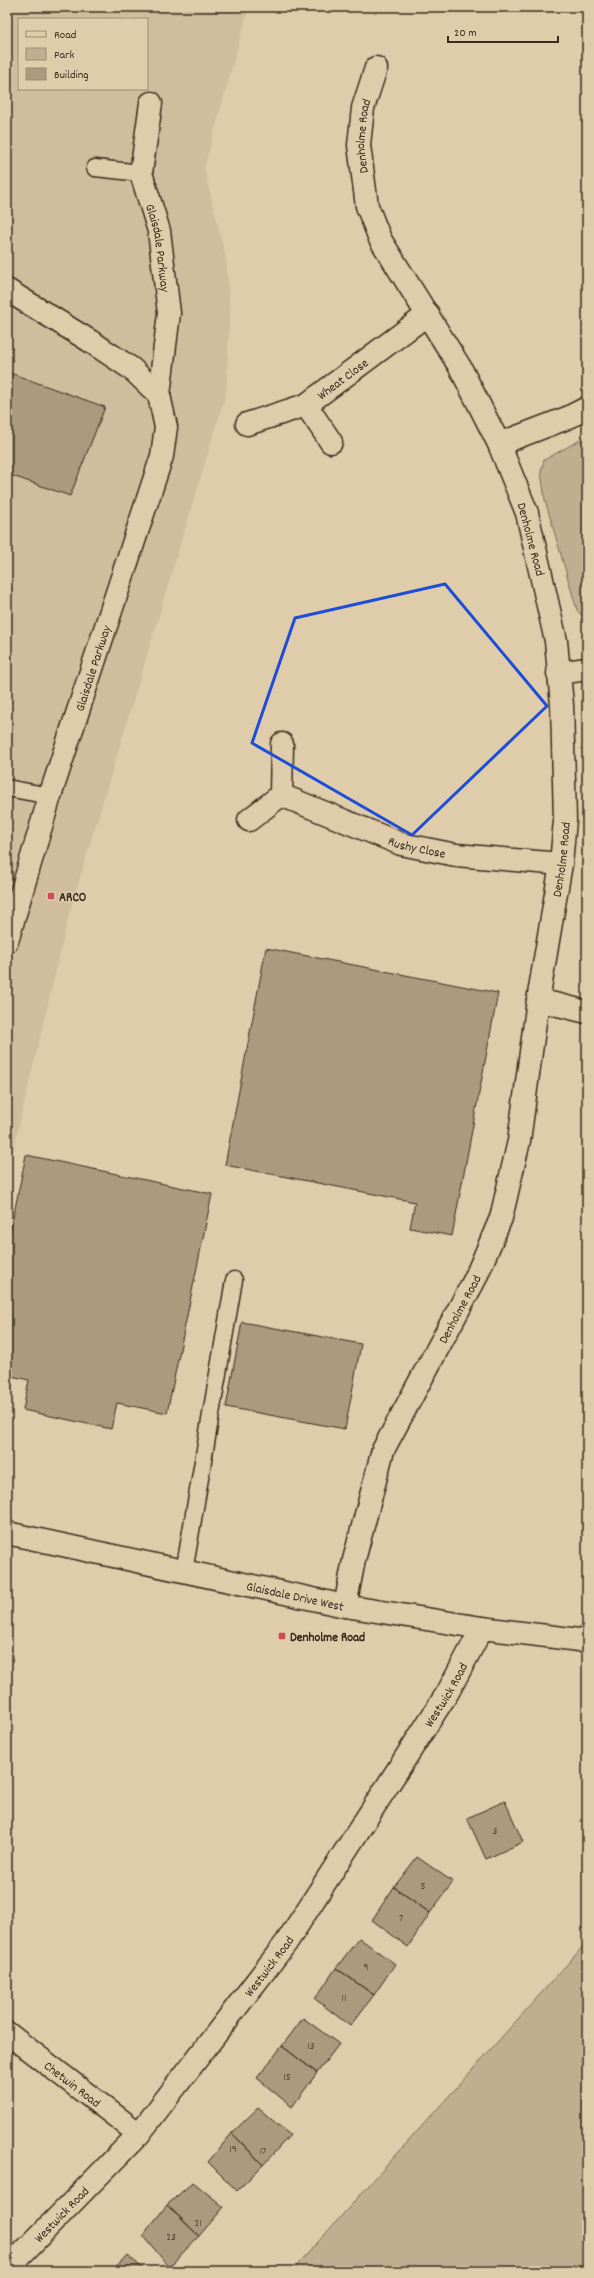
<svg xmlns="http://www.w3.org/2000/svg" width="594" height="2278" font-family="Dekko,sans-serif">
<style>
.built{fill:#d0bd9d;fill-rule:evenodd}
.green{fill:#c1ae91;stroke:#7e6c58}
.building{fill:#ac9a7f;stroke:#3b2a1e}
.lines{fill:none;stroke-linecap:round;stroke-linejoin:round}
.lane-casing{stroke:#3b2a1e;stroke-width:19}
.street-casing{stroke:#3b2a1e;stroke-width:25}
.secondary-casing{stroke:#3b2a1e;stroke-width:25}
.lane{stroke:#dfccaa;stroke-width:16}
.street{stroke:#dfccaa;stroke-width:22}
.secondary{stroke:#dfccaa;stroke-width:22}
.marked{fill:none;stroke:#1d4ed8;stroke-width:3;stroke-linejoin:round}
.poi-dot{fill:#d1495b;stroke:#dfccaa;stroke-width:1.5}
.labels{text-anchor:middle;stroke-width:3;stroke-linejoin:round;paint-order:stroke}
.number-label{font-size:11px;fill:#574636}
.street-label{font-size:13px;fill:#3b2a1e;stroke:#dfccaa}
.poi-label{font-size:13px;font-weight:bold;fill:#3b2a1e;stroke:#dfccaa;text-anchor:start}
</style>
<rect width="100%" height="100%" fill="#dfccaa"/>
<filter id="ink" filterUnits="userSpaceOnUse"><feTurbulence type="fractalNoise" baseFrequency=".025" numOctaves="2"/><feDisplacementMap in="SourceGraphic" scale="8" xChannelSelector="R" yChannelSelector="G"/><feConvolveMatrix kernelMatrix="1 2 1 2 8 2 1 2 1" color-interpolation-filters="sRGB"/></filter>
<g filter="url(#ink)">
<path class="built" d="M 7,7 L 249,7 L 204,168 L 226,259 L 230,309 L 226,393 L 70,911 L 7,1176 ZM 19,19 L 147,19 L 147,89 L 19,89 Z"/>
<path class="green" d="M 587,436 L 587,622 L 577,610 L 545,500 L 541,472 L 544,460 Z
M 587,1942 L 587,2271 L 292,2271 Z"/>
<path class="building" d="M 7,7 L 14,7 L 7,17 Z
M 7,372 L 105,407 L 70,496 L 7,474 Z
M 266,948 L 498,993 L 452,1236 L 410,1228 L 415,1202 L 225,1165 Z
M 26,1155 L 212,1194 L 167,1413 L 117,1403 L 111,1429 L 23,1410 L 29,1380 L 7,1375 L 7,1247 Z
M 242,1322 L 361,1344 L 345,1429 L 226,1407 Z
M 505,1801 L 523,1842 L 486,1859 L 467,1818 Z
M 417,1857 L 453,1882 L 430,1913 L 394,1887 Z
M 394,1887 L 430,1913 L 408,1947 L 372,1920 Z
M 359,1938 L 395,1964 L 374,1995 L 336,1968 Z
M 336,1968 L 374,1995 L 350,2026 L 315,1999 Z
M 303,2018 L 339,2044 L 317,2073 L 282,2046 Z
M 282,2046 L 317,2073 L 292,2107 L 257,2078 Z
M 258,2108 L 290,2135 L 263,2165 L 232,2133 Z
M 232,2133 L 263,2165 L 237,2191 L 208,2162 Z
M 193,2182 L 224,2207 L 199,2236 L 167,2205 Z
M 167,2205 L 199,2236 L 169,2267 L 143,2235 Z
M 127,2255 L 146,2271 L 112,2271 Z"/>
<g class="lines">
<g class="lane-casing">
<path id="lane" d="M 95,168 L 141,173
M 7,788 L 50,796
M 184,1572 L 234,1280"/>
</g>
<g class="street-casing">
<g id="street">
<path id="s1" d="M 151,103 L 141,173 L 159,231 L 169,313 L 159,395"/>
<path d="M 7,290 L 90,341 L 132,369 L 159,395 L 166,427 L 162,456 L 50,796 L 7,941"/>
<path d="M 306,405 L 331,442"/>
<path id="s2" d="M 247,424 L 306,405 L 428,314"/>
<path d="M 499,444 L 567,418 L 587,408"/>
<path d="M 558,673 L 587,669"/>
<path id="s3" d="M 281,795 L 401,844 L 456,855 L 561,864"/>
<path d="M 249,820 L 281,795 L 282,744"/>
<path d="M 538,1000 L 587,1012"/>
<path id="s4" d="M 345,1606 L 354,1560 L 383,1450 L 475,1279 L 501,1218 L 519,1141 L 538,1000 L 561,864 L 565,820 L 562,705 L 556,641 L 527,513 L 499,444 L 460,367 L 380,239 L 367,206 L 359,145 L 363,108 L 376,68"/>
<path id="s5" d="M 7,2033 L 139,2134"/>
<path id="s6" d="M 7,2269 L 139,2134 L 286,1943 L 448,1692 L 482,1628"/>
</g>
</g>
<g class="secondary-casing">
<g id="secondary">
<path id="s7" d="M 7,1533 L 345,1606 L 482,1628 L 587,1641"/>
</g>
</g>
<use href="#lane" class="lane"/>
<use href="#street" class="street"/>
<use href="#secondary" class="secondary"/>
</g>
</g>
<path class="marked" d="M 445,584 L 547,706 L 412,835 L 252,743 L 295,618 Z"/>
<g class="poi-dot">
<rect x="47" y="892" width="8" height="8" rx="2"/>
<rect x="278" y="1632" width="8" height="8" rx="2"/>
</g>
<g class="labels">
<g class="number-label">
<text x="495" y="1834">3</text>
<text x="423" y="1889">5</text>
<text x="401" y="1921">7</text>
<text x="366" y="1970">9</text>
<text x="344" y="2001">11</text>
<text x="311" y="2049">13</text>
<text x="287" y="2080">15</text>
<text x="233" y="2152">19</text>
<text x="263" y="2154">17</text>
<text x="198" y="2226">21</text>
<text x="171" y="2240">23</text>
</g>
<g class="street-label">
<text dy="5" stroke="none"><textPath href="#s4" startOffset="1553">Denholme Road</textPath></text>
<text dy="5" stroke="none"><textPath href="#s1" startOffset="148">Glaisdale Parkway</textPath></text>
<text dy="5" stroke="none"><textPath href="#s2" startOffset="107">Wheat Close</textPath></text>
<text transform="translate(532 539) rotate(75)" y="5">Denholme Road</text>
<text transform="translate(92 668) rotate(-72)" y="5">Glaisdale Parkway</text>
<text dy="5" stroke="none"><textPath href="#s3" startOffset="146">Rushy Close</textPath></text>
<text dy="5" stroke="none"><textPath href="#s4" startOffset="785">Denholme Road</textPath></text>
<text dy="5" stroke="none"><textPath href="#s4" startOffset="321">Denholme Road</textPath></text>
<text dy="5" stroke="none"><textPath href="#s7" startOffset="295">Glaisdale Drive West</textPath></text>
<text dy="5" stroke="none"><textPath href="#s6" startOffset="725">Westwick Road</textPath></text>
<text dy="5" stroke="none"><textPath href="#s6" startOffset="401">Westwick Road</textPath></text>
<text dy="5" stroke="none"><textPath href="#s5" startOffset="83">Chetwin Road</textPath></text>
<text dy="5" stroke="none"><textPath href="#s6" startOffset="77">Westwick Road</textPath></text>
</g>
<g class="poi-label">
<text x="59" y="901">ARCO</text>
<text x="290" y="1641">Denholme Road</text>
</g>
</g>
<rect width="594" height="2278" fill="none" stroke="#dfccaa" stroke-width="24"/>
<rect x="12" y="12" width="570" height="2254" fill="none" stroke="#3b2a1e" stroke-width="1.5" filter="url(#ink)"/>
<rect x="18" y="18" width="130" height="72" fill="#dfccaa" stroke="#9d8b72"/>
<rect x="26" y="31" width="20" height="6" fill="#dfccaa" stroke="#9d8b72"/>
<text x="54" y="38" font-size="12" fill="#3b2a1e">Road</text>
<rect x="26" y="48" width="20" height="12" fill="#c1ae91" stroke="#9d8b72"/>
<text x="54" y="58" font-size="12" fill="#3b2a1e">Park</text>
<rect x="26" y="68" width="20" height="12" fill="#ac9a7f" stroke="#9d8b72"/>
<text x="54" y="78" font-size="12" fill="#3b2a1e">Building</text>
<path d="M448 36v6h110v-6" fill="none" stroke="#3b2a1e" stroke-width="2"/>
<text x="454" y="36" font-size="12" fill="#3b2a1e" stroke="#dfccaa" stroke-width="3" paint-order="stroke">20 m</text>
</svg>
